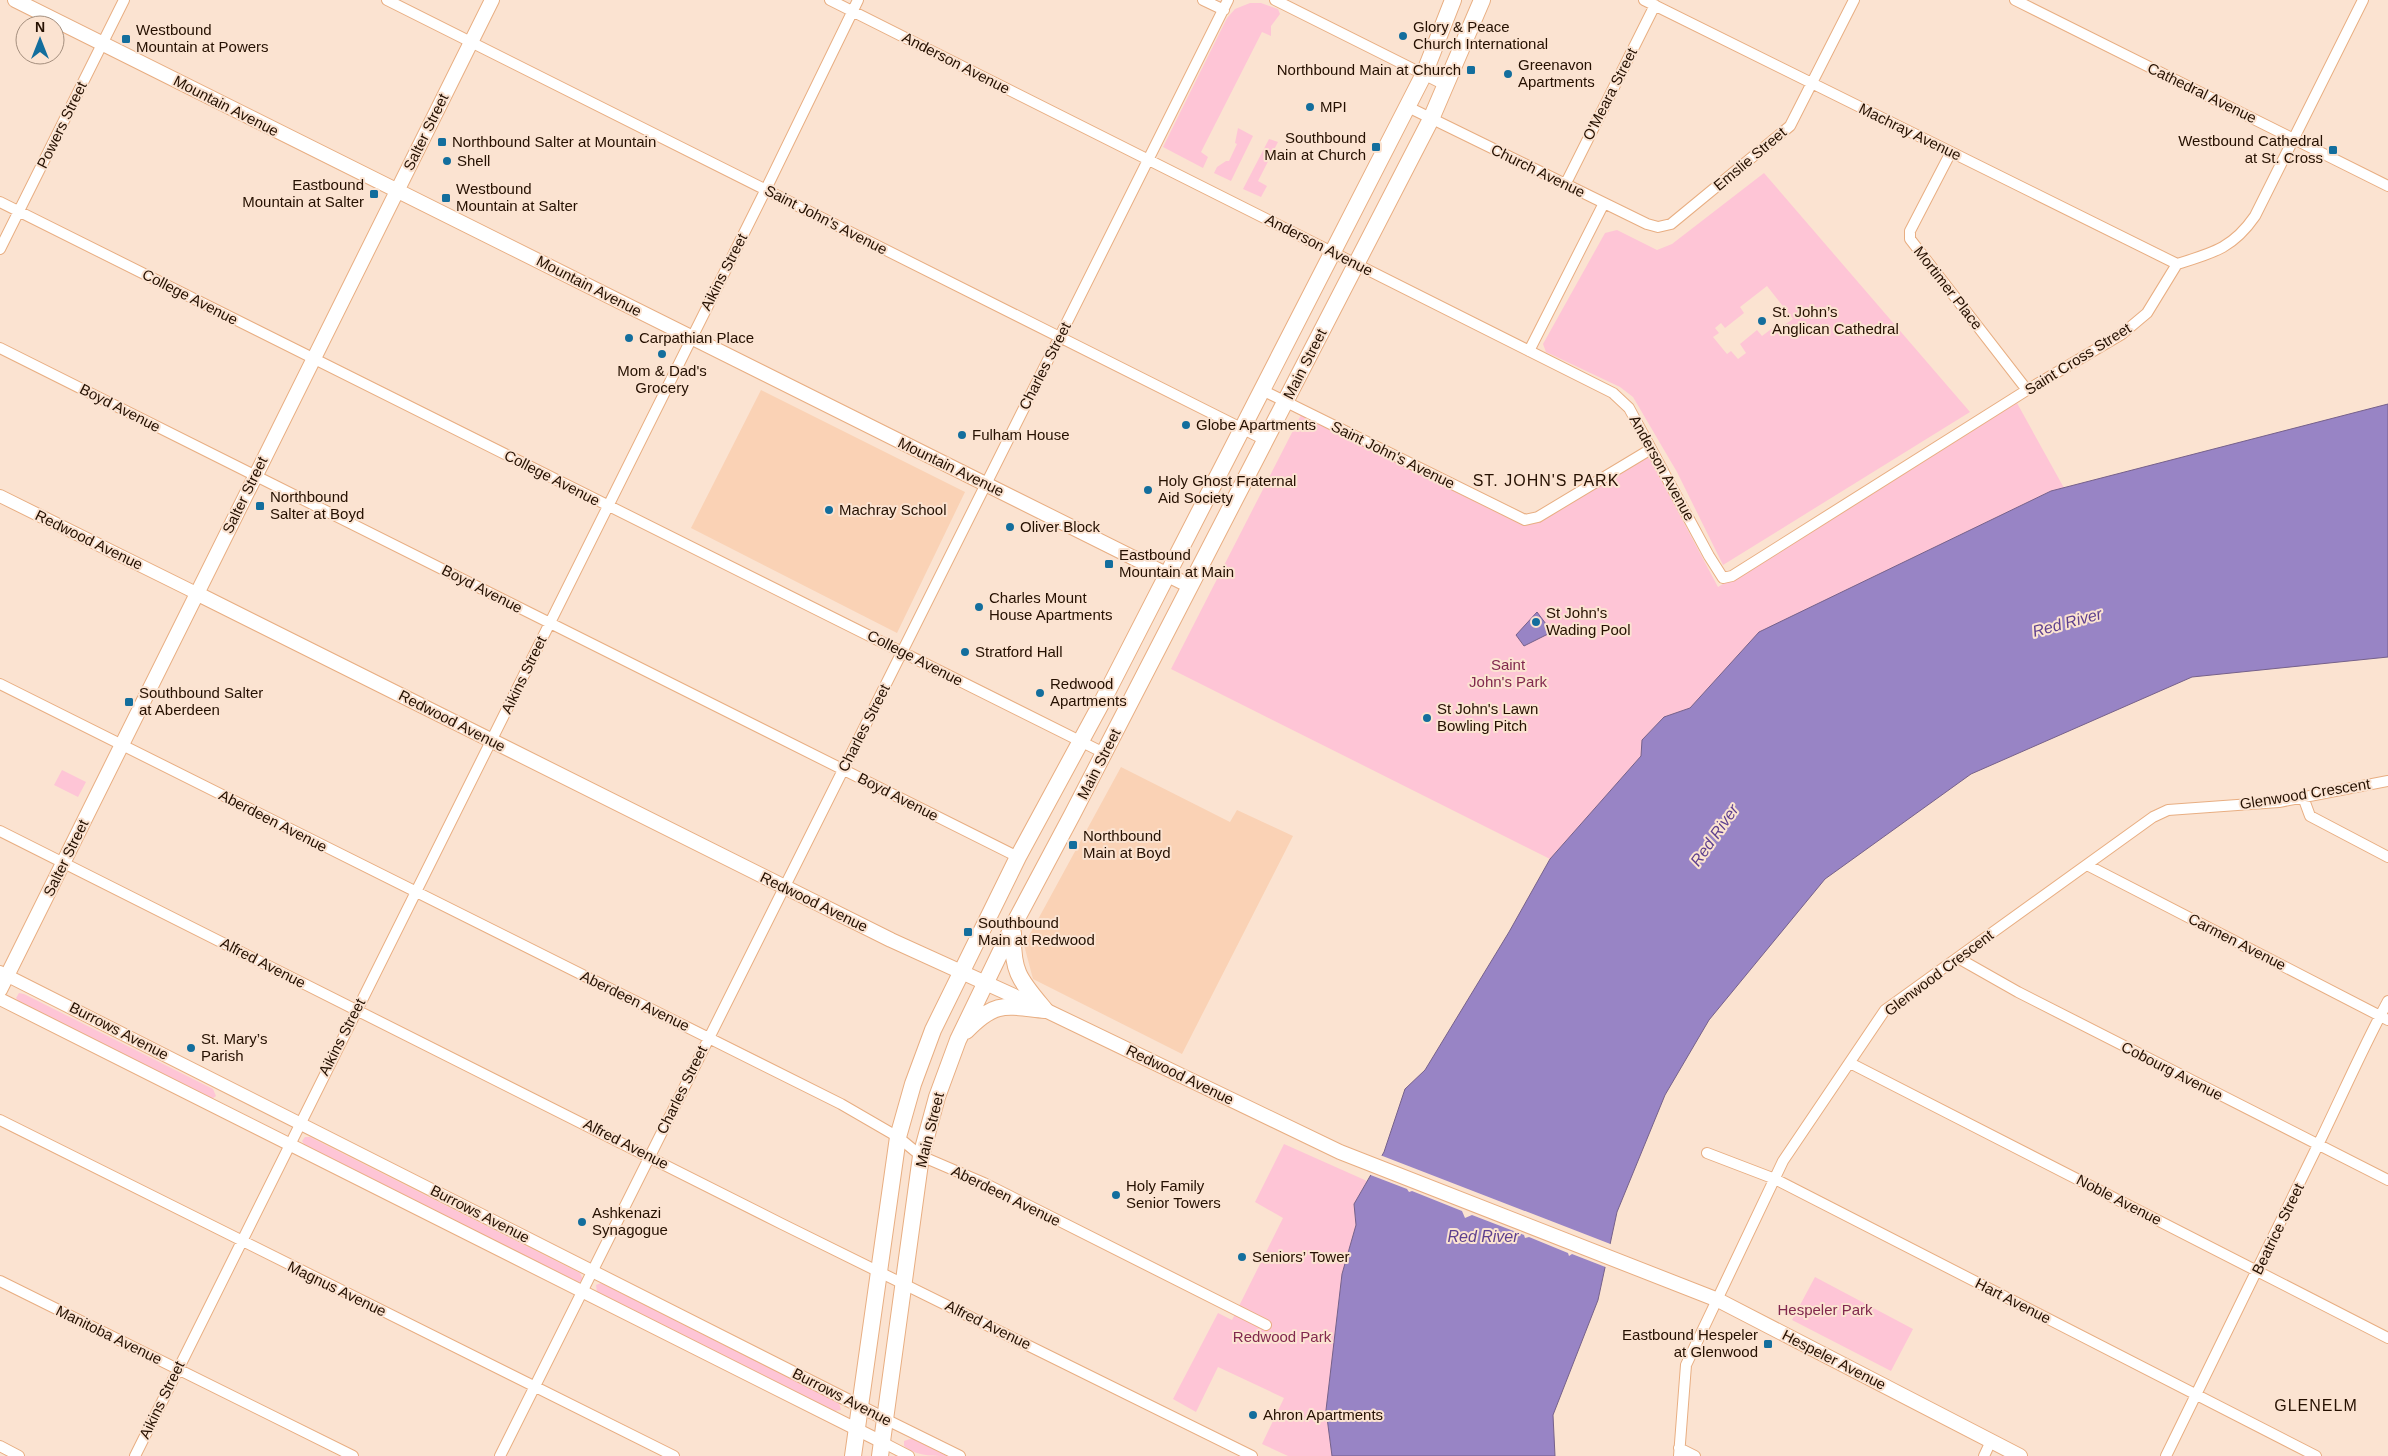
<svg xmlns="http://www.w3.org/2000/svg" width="2388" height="1456" font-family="Helvetica,sans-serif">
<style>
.built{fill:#fad2b5}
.green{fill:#fec5d6;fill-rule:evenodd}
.water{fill:#9884c5;stroke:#76618a}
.pier{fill:#fbe3d1}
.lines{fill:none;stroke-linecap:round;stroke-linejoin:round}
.minor-casing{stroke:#e8ae82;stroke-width:12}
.tertiary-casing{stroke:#e8ae82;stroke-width:14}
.secondary-casing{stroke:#e8ae82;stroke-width:16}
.primary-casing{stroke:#e8ae82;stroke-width:18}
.minor{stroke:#fff;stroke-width:10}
.tertiary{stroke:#fff;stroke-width:12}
.secondary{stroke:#fff;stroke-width:14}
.primary{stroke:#fff;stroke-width:16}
.poi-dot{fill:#136e9d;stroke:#fbe3d1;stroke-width:2}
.labels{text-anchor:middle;stroke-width:4;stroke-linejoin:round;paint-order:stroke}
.poi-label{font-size:15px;fill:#251001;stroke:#fbe3d1;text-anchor:start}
.street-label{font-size:15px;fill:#251001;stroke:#fbe3d1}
.park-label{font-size:15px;fill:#81284d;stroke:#fbe3d1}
.neighbourhood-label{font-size:16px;letter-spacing:1px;fill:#251001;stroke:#fbe3d1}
.water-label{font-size:16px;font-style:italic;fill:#5d3f8e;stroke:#fbe3d1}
</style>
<rect width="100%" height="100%" fill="#fbe3d1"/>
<path class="built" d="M 761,390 L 965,492 L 897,633 L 691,528 Z
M 1121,767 L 1230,822 L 1237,810 L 1293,836 L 1182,1054 L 1033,979 L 1024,945 Z"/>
<path class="green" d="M 1250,3 L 1261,3 L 1278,9 L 1280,14 L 1271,26 L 1271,36 L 1262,32 L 1201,152 L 1208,157 L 1203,168 L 1163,147 L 1227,18 L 1235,9 Z
M 1238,128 L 1253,136 L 1231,181 L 1214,173 L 1217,167 L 1226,161 L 1229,161 L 1237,144 L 1235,143 Z
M 1269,139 L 1278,142 L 1258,181 L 1267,186 L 1261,197 L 1243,189 Z
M 1764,173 L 1970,412 L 1723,565 L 1677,472 L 1633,397 L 1620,387 L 1546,352 L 1543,344 L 1605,233 L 1617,230 L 1657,250 L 1672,244 ZM 1767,286 L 1793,319 L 1777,330 L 1774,327 L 1762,336 L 1757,330 L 1740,344 L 1746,353 L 1738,359 L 1731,351 L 1727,354 L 1713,337 L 1719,333 L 1715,328 L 1721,323 L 1725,328 L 1744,313 L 1740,307 Z
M 2017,403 L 2064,488 L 2051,491 L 1759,632 L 1690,708 L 1664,717 L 1642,740 L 1641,756 L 1550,859 L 1171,669 L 1301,415 L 1525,526 L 1649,457 L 1718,587 Z
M 62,770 L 86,782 L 78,797 L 54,785 Z
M 19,993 L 24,994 L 213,1089 L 216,1096 L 212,1099 L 19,1002 L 16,998 Z
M 305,1137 L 310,1137 L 580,1273 L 583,1280 L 579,1282 L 576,1281 L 305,1146 L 302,1141 Z
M 1284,1144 L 1367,1181 L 1354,1204 L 1356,1225 L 1342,1274 L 1326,1410 L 1332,1456 L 1288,1456 L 1262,1444 L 1284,1398 L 1218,1367 L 1196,1412 L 1173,1399 L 1218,1313 L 1232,1320 L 1283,1218 L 1255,1202 Z
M 1815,1277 L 1913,1329 L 1891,1371 L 1792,1320 Z
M 601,1283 L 839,1403 L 841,1410 L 834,1411 L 597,1292 L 596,1285 Z
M 913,1438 L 949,1456 C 933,1456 915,1456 904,1446 L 904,1441 Z"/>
<path class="water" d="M 2388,404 L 2388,657 L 2192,677 L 1971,774 L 1825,879 L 1709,1020 L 1665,1095 L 1617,1212 L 1598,1300 L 1553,1415 L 1555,1456 L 1332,1456 L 1326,1410 L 1342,1274 L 1356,1225 L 1354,1204 L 1384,1152 L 1405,1089 L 1425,1070 L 1509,932 L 1550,859 L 1641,756 L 1642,740 L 1664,717 L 1690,708 L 1759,632 L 2051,491 Z
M 1537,612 L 1552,632 L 1524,646 L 1516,635 Z"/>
<path class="pier" d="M 1380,1155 L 1613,1245 L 1608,1268 L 1572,1254 L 1569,1256 L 1568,1253 L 1529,1237 L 1525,1238 L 1524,1235 L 1472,1215 L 1465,1218 L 1462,1211 L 1412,1191 L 1409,1192 L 1407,1189 L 1368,1174 Z"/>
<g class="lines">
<g class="minor-casing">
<path id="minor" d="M 387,0 L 1265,440
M 830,0 L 1613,393 L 1629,408 L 1709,556 L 1723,578 L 1732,576 L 2027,390 L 2122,334 L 2147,313 L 2177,264 C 2213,253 2233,248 2255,216 L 2363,0
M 1203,0 L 1224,10
M 1275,0 L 1447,86
M 1644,0 L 2177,264
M 2015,0 L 2388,186
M 1408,107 L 1647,224 L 1658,227 L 1671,224 L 1790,126 L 1854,0
M 1951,152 L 1910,231 L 1910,239 L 2027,390
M 1566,183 L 1655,5
M 0,202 L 1104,753
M 0,249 L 124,0
M 0,348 L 1018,857
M 1529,351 L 1604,203
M 1262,390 L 1525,520 L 1538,517 L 1651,449
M 0,684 L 841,1104 L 898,1137 L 921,1156 L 984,1183 L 1266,1325
M 2303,797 L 2310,816 L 2388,857
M 0,831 L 782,1224 L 1252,1456
M 2087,865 L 2388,1020
M 1958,958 L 2018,992 L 2388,1180
M 1850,1063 L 2388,1338
M 0,1120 L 674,1456
M 1707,1153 L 1775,1179 L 2316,1456
M 0,1281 L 353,1456
M 885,1419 L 960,1456
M 882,1442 L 909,1456
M 0,1446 L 19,1456
M 1679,1448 L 1695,1456
M 135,1456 L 766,189 L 858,0
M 500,1456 L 1228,0
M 1679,1456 L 1686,1365 L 1783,1161 L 1885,1010 L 2153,817 L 2168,810 L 2279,802 L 2388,781
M 1984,1456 L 1991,1441
M 2166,1456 C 2216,1353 2267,1250 2317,1147 C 2341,1098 2362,1049 2388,1001"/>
</g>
<g class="tertiary-casing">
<path id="tertiary" d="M 0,496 L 196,593
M 0,972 L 885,1419
M 0,999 L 882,1442"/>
</g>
<g class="secondary-casing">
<path id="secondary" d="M 15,0 L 1190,586
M 196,593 L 891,940 L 1045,1010 L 1340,1152 L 1718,1300 L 2020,1456
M 0,990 L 492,0"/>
</g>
<g class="primary-casing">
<path id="primary" d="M 1013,933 C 1012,973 1020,980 1045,1010
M 966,1031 C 996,1000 1006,1006 1045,1010
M 853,1456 L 898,1137 L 913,1084 L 933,1030 L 1018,857 L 1102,702 L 1424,74 L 1453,0
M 880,1456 L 921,1156 L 937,1097 L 958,1040 L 1014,924 L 1072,815 L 1431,119 L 1482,0"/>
</g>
<use href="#minor" class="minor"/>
<use href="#tertiary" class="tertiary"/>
<use href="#secondary" class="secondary"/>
<use href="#primary" class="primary"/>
</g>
<g class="poi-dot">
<circle cx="1403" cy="36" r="5"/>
<rect x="121" y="34" width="10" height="10" rx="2.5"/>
<rect x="1466" y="65" width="10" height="10" rx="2.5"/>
<circle cx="1508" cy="74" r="5"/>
<circle cx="1310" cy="107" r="5"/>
<rect x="437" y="137" width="10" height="10" rx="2.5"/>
<rect x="1371" y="142" width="10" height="10" rx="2.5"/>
<rect x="2328" y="145" width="10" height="10" rx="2.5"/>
<circle cx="447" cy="161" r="5"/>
<rect x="369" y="189" width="10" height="10" rx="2.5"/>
<rect x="441" y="193" width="10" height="10" rx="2.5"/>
<circle cx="1762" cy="321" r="5"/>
<circle cx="629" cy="338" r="5"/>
<circle cx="662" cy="354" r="5"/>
<circle cx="1186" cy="425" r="5"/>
<circle cx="962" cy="435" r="5"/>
<circle cx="1148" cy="490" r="5"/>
<rect x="255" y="501" width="10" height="10" rx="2.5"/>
<circle cx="829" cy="510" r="5"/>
<circle cx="1010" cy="527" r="5"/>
<rect x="1104" y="559" width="10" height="10" rx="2.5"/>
<circle cx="979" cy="607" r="5"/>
<circle cx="1536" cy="622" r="5"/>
<circle cx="965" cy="652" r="5"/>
<circle cx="1040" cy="693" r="5"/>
<rect x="124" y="697" width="10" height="10" rx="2.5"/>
<circle cx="1427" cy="718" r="5"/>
<rect x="1068" y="840" width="10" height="10" rx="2.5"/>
<rect x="963" y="927" width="10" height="10" rx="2.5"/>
<circle cx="191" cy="1048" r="5"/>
<circle cx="1116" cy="1195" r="5"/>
<circle cx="582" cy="1222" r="5"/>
<circle cx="1242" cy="1257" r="5"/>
<rect x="1763" y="1339" width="10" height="10" rx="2.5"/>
<circle cx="1253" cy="1415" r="5"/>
</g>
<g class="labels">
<g class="poi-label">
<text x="1413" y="32">Glory &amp; Peace<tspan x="1413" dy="17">Church International</tspan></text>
<text x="136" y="35">Westbound<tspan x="136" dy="17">Mountain at Powers</tspan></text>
<text x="1518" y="70">Greenavon<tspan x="1518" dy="17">Apartments</tspan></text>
<text x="1461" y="75" text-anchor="end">Northbound Main at Church</text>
<text x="1320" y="112">MPI</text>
<text x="1366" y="143" text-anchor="end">Southbound<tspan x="1366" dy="17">Main at Church</tspan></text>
<text x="2323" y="146" text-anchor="end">Westbound Cathedral<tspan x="2323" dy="17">at St. Cross</tspan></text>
<text x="452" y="147">Northbound Salter at Mountain</text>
<text x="457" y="166">Shell</text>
<text x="364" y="190" text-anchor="end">Eastbound<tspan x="364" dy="17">Mountain at Salter</tspan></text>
<text x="456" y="194">Westbound<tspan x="456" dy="17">Mountain at Salter</tspan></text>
<text x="1772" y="317">St. John’s<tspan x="1772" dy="17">Anglican Cathedral</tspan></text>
<text x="639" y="343">Carpathian Place</text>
<text x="662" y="376" text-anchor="middle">Mom &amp; Dad's<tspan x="662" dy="17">Grocery</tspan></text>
<text x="1196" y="430">Globe Apartments</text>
<text x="972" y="440">Fulham House</text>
<text x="1158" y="486">Holy Ghost Fraternal<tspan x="1158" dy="17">Aid Society</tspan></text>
<text x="270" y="502">Northbound<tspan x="270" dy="17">Salter at Boyd</tspan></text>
<text x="839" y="515">Machray School</text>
<text x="1020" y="532">Oliver Block</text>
<text x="1119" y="560">Eastbound<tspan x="1119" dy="17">Mountain at Main</tspan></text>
<text x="989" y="603">Charles Mount<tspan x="989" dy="17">House Apartments</tspan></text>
<text x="1546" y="618">St John's<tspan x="1546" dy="17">Wading Pool</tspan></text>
<text x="975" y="657">Stratford Hall</text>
<text x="1050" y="689">Redwood<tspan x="1050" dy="17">Apartments</tspan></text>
<text x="139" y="698">Southbound Salter<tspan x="139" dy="17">at Aberdeen</tspan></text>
<text x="1437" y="714">St John's Lawn<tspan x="1437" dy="17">Bowling Pitch</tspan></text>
<text x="1083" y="841">Northbound<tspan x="1083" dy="17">Main at Boyd</tspan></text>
<text x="978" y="928">Southbound<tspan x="978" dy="17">Main at Redwood</tspan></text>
<text x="201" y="1044">St. Mary’s<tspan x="201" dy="17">Parish</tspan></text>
<text x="1126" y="1191">Holy Family<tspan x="1126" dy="17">Senior Towers</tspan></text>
<text x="592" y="1218">Ashkenazi<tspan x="592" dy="17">Synagogue</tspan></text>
<text x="1252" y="1262">Seniors’ Tower</text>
<text x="1758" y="1340" text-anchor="end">Eastbound Hespeler<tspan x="1758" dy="17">at Glenwood</tspan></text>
<text x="1263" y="1420">Ahron Apartments</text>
</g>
<g class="street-label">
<text transform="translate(956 63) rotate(27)" y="5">Anderson Avenue</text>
<text transform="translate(2202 93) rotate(26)" y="5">Cathedral Avenue</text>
<text transform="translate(1610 94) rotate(-63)" y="5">O'Meara Street</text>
<text transform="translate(226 106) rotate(27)" y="5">Mountain Avenue</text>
<text transform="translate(62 125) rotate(-64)" y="5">Powers Street</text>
<text transform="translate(426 132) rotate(-64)" y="5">Salter Street</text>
<text transform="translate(1910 132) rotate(26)" y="5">Machray Avenue</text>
<text transform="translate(1750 159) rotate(-40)" y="5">Emslie Street</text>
<text transform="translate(1538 171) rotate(26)" y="5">Church Avenue</text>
<text transform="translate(826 220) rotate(27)" y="5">Saint John's Avenue</text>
<text transform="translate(1319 245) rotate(27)" y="5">Anderson Avenue</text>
<text transform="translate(724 272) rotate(-63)" y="5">Aikins Street</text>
<text transform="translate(589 286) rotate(27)" y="5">Mountain Avenue</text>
<text transform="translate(1948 288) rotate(52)" y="5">Mortimer Place</text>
<text transform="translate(190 297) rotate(27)" y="5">College Avenue</text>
<text transform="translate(2078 359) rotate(-32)" y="5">Saint Cross Street</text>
<text transform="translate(1305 364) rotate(-63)" y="5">Main Street</text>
<text transform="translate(1045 366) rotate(-63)" y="5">Charles Street</text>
<text transform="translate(120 408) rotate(27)" y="5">Boyd Avenue</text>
<text transform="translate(1393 455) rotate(26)" y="5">Saint John's Avenue</text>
<text transform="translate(951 467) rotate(26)" y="5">Mountain Avenue</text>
<text transform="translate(1662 468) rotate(61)" y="5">Anderson Avenue</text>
<text transform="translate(552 478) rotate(27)" y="5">College Avenue</text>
<text transform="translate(245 495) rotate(-64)" y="5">Salter Street</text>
<text transform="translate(89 540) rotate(26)" y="5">Redwood Avenue</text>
<text transform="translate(482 589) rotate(27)" y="5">Boyd Avenue</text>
<text transform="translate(915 658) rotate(27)" y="5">College Avenue</text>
<text transform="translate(524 675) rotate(-64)" y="5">Aikins Street</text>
<text transform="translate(452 721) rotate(27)" y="5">Redwood Avenue</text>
<text transform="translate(864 728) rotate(-63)" y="5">Charles Street</text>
<text transform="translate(1099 764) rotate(-63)" y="5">Main Street</text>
<text transform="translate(2305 794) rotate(-9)" y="5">Glenwood Crescent</text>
<text transform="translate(898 797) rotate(27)" y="5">Boyd Avenue</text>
<text transform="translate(273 821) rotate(27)" y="5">Aberdeen Avenue</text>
<text transform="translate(66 858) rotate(-64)" y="5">Salter Street</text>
<text transform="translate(814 902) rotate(26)" y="5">Redwood Avenue</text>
<text transform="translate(2237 942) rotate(27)" y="5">Carmen Avenue</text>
<text transform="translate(263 963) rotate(27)" y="5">Alfred Avenue</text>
<text transform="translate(1939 973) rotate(-37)" y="5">Glenwood Crescent</text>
<text transform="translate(635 1001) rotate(26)" y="5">Aberdeen Avenue</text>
<text transform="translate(119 1031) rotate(27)" y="5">Burrows Avenue</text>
<text transform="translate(342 1037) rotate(-63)" y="5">Aikins Street</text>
<text transform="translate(2172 1071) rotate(27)" y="5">Cobourg Avenue</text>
<text transform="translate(1180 1075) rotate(26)" y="5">Redwood Avenue</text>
<text transform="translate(682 1090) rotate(-64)" y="5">Charles Street</text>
<text transform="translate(930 1130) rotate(-76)" y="5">Main Street</text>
<text transform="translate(626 1144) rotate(27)" y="5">Alfred Avenue</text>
<text transform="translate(1006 1196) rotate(26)" y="5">Aberdeen Avenue</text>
<text transform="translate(2119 1200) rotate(27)" y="5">Noble Avenue</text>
<text transform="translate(480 1214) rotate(27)" y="5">Burrows Avenue</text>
<text transform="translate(2278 1229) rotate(-64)" y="5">Beatrice Street</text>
<text transform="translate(337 1289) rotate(26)" y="5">Magnus Avenue</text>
<text transform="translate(2013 1301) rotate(27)" y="5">Hart Avenue</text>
<text transform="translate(988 1325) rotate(26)" y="5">Alfred Avenue</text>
<text transform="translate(109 1335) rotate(26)" y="5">Manitoba Avenue</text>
<text transform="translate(1834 1360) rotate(27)" y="5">Hespeler Avenue</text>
<text transform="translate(842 1397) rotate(27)" y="5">Burrows Avenue</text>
<text transform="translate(162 1400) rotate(-64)" y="5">Aikins Street</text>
</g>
<g class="park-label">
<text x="1508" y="670">Saint<tspan x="1508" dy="17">John's Park</tspan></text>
<text x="1825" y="1315">Hespeler Park</text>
<text x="1282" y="1342">Redwood Park</text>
</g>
<g class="neighbourhood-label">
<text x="1546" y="486">ST. JOHN'S PARK</text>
<text x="2316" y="1411">GLENELM</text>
</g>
<g class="water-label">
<text transform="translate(2067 622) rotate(-15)" y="6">Red River</text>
<text transform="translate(1714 835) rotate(-55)" y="6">Red River</text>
<text x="1483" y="1242">Red River</text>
</g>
</g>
<g transform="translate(40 40)"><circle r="24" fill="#fbe3d1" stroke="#a58f7e"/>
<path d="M0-4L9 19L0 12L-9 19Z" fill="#136e9d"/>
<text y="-8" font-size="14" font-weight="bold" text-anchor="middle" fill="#251001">N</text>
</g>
</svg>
